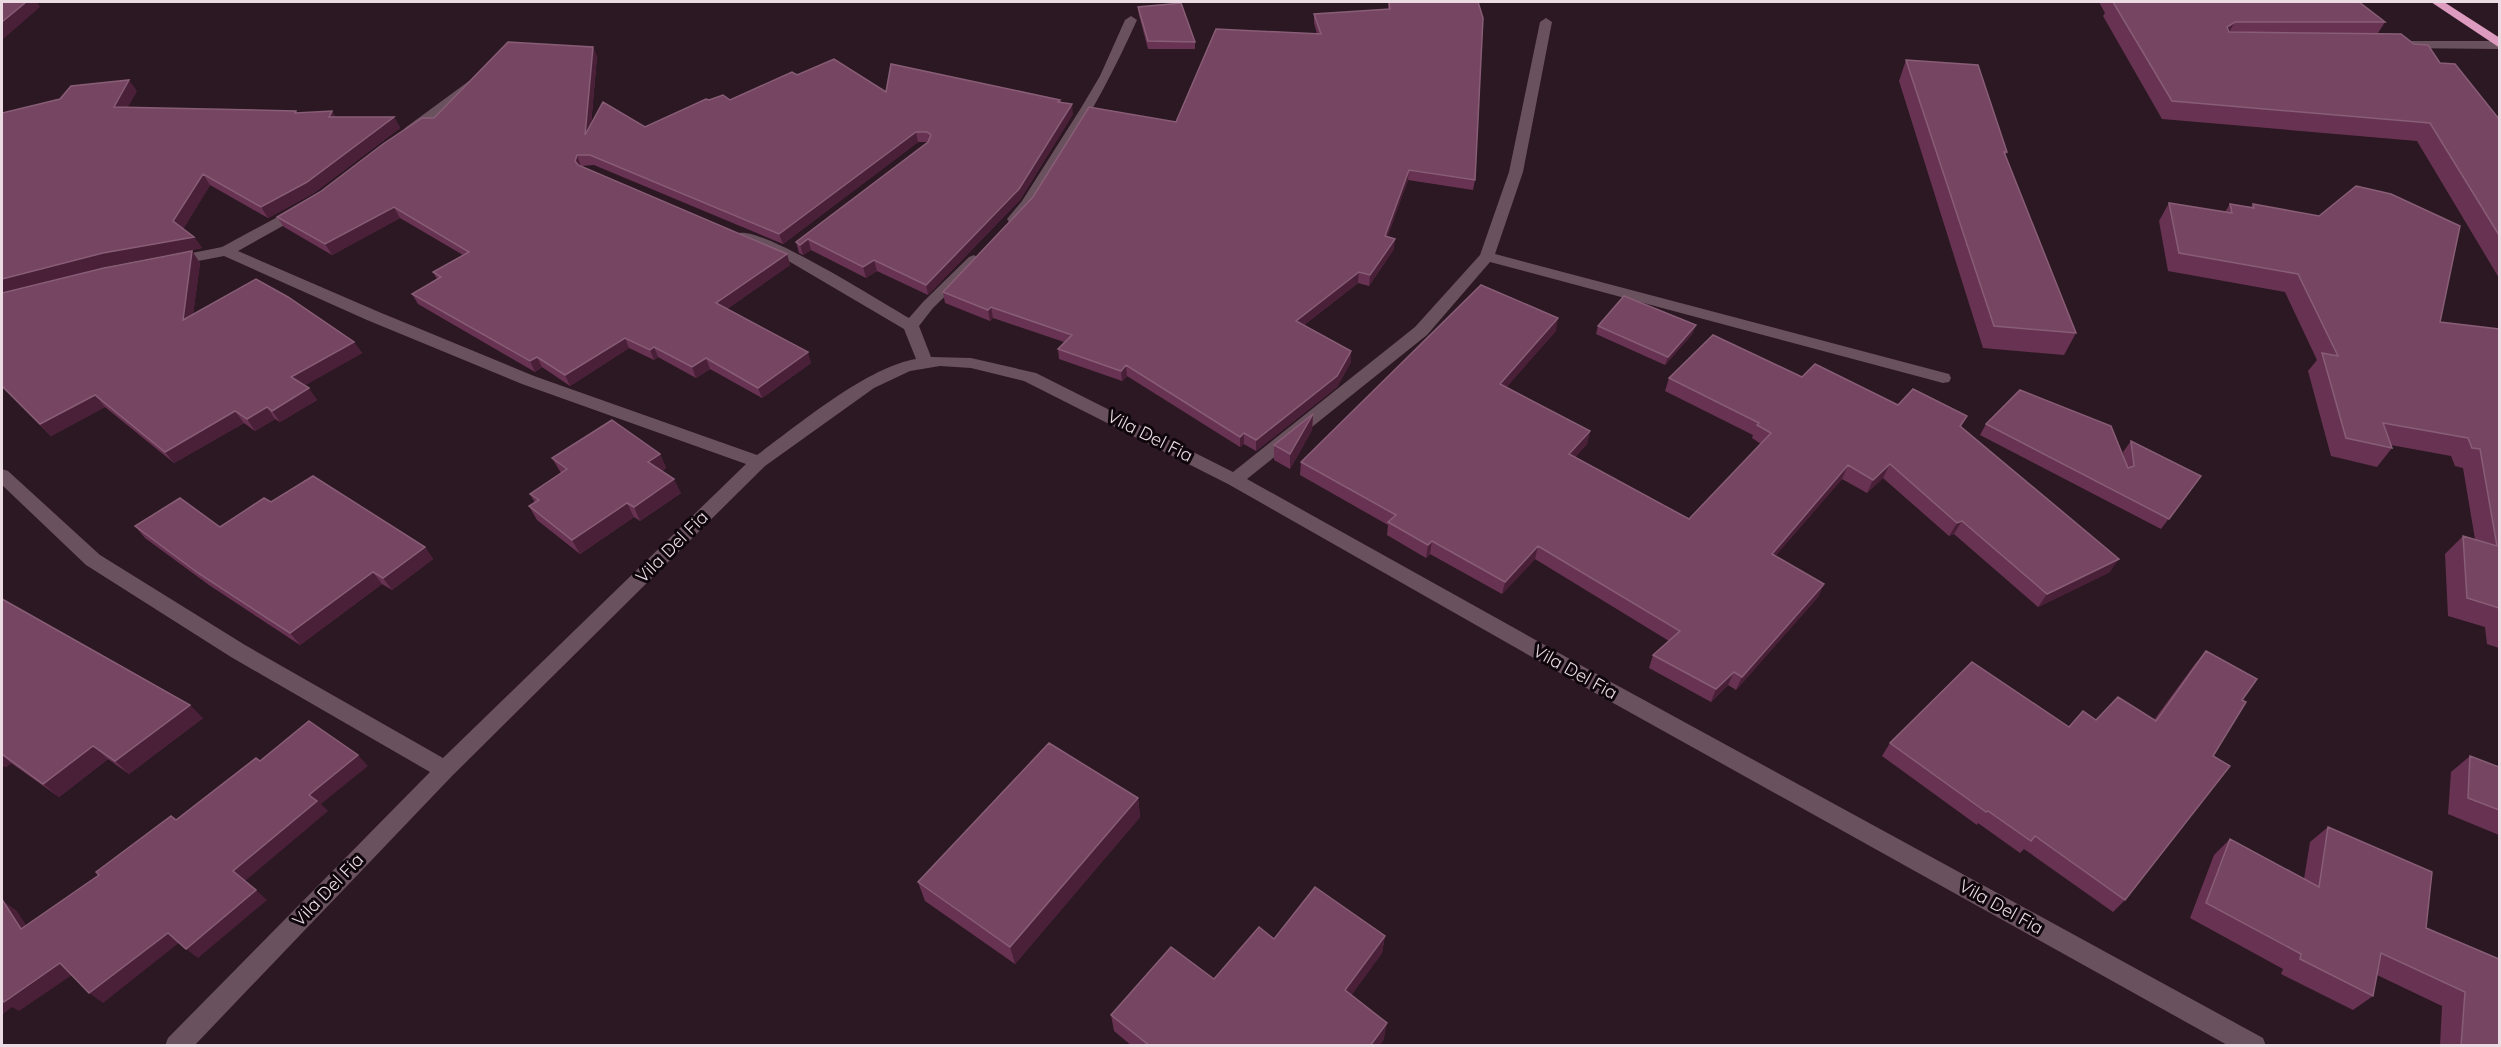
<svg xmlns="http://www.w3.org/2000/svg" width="2501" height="1047" font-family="Quicksand,sans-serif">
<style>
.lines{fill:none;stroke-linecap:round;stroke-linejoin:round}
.street{fill:#6a515e;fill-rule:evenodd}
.highway{fill:#dd9cbf;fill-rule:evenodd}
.wall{fill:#683352}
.shaded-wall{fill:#4a2039}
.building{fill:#764562;stroke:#885d76;stroke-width:1.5}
.labels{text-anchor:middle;stroke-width:6;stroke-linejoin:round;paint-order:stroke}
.street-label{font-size:18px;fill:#ebdce4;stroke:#0e060a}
</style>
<rect width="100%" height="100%" fill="#2c1823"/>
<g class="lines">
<path class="street" d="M 1131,16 L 1137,20 C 1115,69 1092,112 1063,158 C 1049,180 1036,202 1019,222 L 1009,222 L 1007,219 L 1022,201 L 1081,108 L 1100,76 L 1125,20 Z
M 1546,18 L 1552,22 L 1523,172 L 1495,254 L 1949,374 L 1951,378 L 1949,382 L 1943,383 L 1490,262 L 1427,335 L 1247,479 L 1611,682 L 2263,1038 L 2266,1046 L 2229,1046 L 1597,694 L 1228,484 L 1024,381 L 971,368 L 940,366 L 910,371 L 874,388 L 765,466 L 452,776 L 194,1046 L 165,1046 L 168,1038 L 430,772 L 231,657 L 86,565 L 2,485 L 2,469 L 8,471 L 100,555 L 245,645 L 443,758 L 746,464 L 522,384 L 367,320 L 224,256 L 172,266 L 165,261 L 167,258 L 222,247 L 296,207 L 306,207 L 308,210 L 306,213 L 238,251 L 379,312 L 534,376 L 757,455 C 798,425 867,367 916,359 L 904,329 L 780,256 L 739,239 L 737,236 L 739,233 C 763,227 881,302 909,318 L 923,302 L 969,257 L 974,255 L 981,260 L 979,263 L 933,308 L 919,326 L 931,357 L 971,358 L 1036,373 L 1233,472 L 1415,327 L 1480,255 L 1509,172 L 1540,22 Z
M 2402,41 L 2500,41 L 2500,49 L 2398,48 L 2396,45 L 2398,42 Z
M 469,81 L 474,82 L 475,85 L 474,88 L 415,134 L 405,134 L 403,131 L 405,128 Z"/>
<path class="highway" d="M 2431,2 L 2444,2 L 2500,38 L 2500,48 Z"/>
</g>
<path class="wall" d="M 1388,2 L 1475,180 L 1473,190 L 1408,180 L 1387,237 L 1394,249 L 1369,286 L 1358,283 L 1304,325 L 1351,351 L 1351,362 L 1337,387 L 1256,451 L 1244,444 L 1240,447 L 1127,376 L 1122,381 L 1059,359 L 1058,349 L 1064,342 L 993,318 L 990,321 L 945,303 L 943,292 L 1176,122 L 1317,34 L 1314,23 L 1314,14 L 1388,9 Z
M 2099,2 L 2359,2 L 2385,22 L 2378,33 L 2440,63 L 2499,119 L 2499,278 L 2417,141 L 2162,119 L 2103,16 L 2105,13 Z
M 1138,7 L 1195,42 L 1195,49 L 1148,49 L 1139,15 Z
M 593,47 L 597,57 L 591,124 L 645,127 L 709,100 L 730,100 L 797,75 L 886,92 L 1060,100 L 1061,102 L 1073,114 L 1020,200 L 928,295 L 877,271 L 866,278 L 811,250 L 803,255 L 799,253 L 796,242 L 928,142 L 918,142 L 783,244 L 594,165 L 581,166 L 787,254 L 790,265 L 727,309 L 811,363 L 762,398 L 710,369 L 696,378 L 658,357 L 654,360 L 629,348 L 570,386 L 542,367 L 535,372 L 418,304 L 412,294 L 437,279 L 433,272 L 463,255 L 400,218 L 332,255 L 284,227 L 277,217 L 320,192 L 434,118 Z
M 1906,60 L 2007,152 L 2005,156 L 2076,333 L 2064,355 L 1983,348 L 1899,81 Z
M 137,91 L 127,108 L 296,111 L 297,113 L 332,111 L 335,117 L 394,117 L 400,128 L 314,193 L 268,218 L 210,185 L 183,229 L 194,237 L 202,248 L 112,265 L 2,293 Z
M 2169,203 L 2225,212 L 2230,204 L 2251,207 L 2253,204 L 2440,322 L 2499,329 L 2499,648 L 2487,644 L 2485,627 L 2448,616 L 2445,554 L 2463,536 L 2475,539 L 2463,468 L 2455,466 L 2451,456 L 2391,445 L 2392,448 L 2377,467 L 2331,456 L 2308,371 L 2317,360 L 2285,292 L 2168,271 L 2159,221 Z
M 192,251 L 200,263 L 193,314 L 354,342 L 362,353 L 305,385 L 317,400 L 280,422 L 275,419 L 255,431 L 244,423 L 174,463 L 105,407 L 51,436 L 2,387 L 2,293 Z
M 1598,326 L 1693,333 L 1665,365 L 1596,334 Z
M 1556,331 L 1506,387 L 1590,431 L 1587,444 L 1575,457 L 1689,519 L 1761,444 L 1752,438 L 1753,435 L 1665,391 L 1669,378 L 1802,377 L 1898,405 L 1967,416 L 1961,427 L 2110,572 L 2038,607 L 1954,534 L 1949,536 L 1883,478 L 1867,493 L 1842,479 L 1775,556 L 1824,584 L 1818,597 L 1736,690 L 1728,685 L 1711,702 L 1649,668 L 1653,655 L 1669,641 L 1535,559 L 1502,594 L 1430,554 L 1426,558 L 1387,535 L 1388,525 L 1300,475 L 1301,462 Z
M 1313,414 L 1312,430 L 1290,469 L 1274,460 L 1274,445 Z
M 1986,424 L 2124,458 L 2123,452 L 2131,441 L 2201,476 L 2161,529 L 1980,435 Z
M 660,454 L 666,468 L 662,471 L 681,493 L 640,521 L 634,517 L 580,554 L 537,520 L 529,506 L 535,503 L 530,494 L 561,473 L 552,458 Z
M 271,502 L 425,547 L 433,559 L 392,590 L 382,584 L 300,645 L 209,585 L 145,538 L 135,526 L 220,527 Z
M 2,599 L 203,718 L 129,774 L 108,759 L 59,797 L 11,763 L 6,767 L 2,765 Z
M 2206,651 L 2242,700 L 2125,900 L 2113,912 L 2024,849 L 2020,853 L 1978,823 L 1977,825 L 1882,756 L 1890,743 L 2069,727 L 2096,720 L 2154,720 L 2195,664 Z
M 2470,756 L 2499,767 L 2499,835 L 2448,814 L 2451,772 Z
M 1138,798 L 1140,817 L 1015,964 L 925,901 L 918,882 Z
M 2328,827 L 2426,928 L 2499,1046 L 2440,1046 L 2442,1006 L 2377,975 L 2373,996 L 2353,1010 L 2281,974 L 2283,969 L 2190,918 L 2214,855 L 2230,839 L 2304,879 L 2310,842 Z
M 1385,936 L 1382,953 L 1351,995 L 1384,1039 L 1379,1046 L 1132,1046 L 1114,1031 L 1111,1015 L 1214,979 L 1274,939 Z"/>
<path class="shaded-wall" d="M 26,2 L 37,2 L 40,7 L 2,40 L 2,22 Z
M 2235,22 L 2225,39 L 2227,27 Z
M 593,47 L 597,57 L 589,146 L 585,135 Z
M 129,80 L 137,91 L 121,119 L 114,107 Z
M 1072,104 L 1073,114 L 1020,200 L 928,295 L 926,285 Z
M 332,111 L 338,122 L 329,117 Z
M 394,117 L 400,128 L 314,193 L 268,218 L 261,207 Z
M 916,132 L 918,142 L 783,244 L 779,234 Z
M 577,155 L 581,166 L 579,171 L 575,161 Z
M 1409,170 L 1408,180 L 1384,247 L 1385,236 Z
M 203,174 L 210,185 L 181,233 L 173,221 Z
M 394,207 L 400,218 L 332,255 L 325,244 Z
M 194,237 L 202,248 L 112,265 L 2,293 L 2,279 L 103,253 Z
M 808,239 L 811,250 L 803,255 L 800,245 Z
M 1395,239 L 1394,249 L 1369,286 L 1370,275 Z
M 192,251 L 200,263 L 191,331 L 183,320 Z
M 787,254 L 790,265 L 720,314 L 716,303 Z
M 874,260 L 877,271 L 866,278 L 863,267 Z
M 1359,272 L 1358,283 L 1296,331 L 1296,321 Z
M 991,307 L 993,318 L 990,321 L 988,310 Z
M 1558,318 L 1556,331 L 1498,397 L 1500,384 Z
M 1696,325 L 1693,333 L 1665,365 L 1668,357 Z
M 625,338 L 629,348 L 570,386 L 565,375 Z
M 354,342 L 362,353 L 299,389 L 291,377 Z
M 654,347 L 658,357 L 654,360 L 650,350 Z
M 1351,351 L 1351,362 L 1337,387 L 1256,451 L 1256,440 Z
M 808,352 L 811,363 L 762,398 L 758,388 Z
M 537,357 L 542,367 L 535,372 L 530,361 Z
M 706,358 L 710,369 L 696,378 L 692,367 Z
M 1126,365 L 1127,376 L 1122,381 L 1121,371 Z
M 309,388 L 317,400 L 280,422 L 272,411 Z
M 95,395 L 105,407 L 51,436 L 40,424 Z
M 267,407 L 275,419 L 255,431 L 247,419 Z
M 235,411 L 244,423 L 174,463 L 165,452 Z
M 1313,414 L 1312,430 L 1290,469 L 1290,454 Z
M 1590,431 L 1587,444 L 1566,467 L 1569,454 Z
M 1244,433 L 1244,444 L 1240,447 L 1240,437 Z
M 660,454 L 666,468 L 654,476 L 648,462 Z
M 1890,464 L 1883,478 L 1867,493 L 1873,480 Z
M 1848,465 L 1842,479 L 1766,567 L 1772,554 Z
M 674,479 L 681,493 L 640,521 L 634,507 Z
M 627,503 L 634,517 L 580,554 L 572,540 Z
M 1962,521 L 1954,534 L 1949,536 L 1957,523 Z
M 1432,541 L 1430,554 L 1426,558 L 1428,545 Z
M 1538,546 L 1535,559 L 1502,594 L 1505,582 Z
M 425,547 L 433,559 L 392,590 L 383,578 Z
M 2119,559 L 2110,572 L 2038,607 L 2047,594 Z
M 373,572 L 382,584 L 300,645 L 290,633 Z
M 1824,584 L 1818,597 L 1736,690 L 1742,677 Z
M 1734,672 L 1728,685 L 1711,702 L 1716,689 Z
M 190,705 L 203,718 L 129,774 L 115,761 Z
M 93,746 L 108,759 L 59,797 L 43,784 Z
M 2,755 L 11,763 L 6,767 L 2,764 Z
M 358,755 L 368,766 L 321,804 L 328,811 L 245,881 L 233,871 L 309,795 Z
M 1138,798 L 1140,817 L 1015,964 L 1010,947 Z
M 256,890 L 267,900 L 198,958 L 186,949 Z
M 3,901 L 17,911 L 35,939 L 21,929 Z
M 168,933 L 180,942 L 103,1003 L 89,993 Z
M 1385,936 L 1382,953 L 1343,1007 L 1345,990 Z
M 60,963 L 75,973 L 19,1011 L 12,1007 L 2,1015 L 2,996 Z
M 1387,1023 L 1384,1039 L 1379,1046 L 1370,1046 Z"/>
<path class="building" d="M 2,2 L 26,2 L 2,22 Z
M 1389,2 L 1478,2 L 1483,18 L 1475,180 L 1409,170 L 1385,236 L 1395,239 L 1370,275 L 1359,272 L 1296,321 L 1351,351 L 1337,376 L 1256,440 L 1244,433 L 1240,437 L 1126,365 L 1121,371 L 1058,349 L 1072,335 L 991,307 L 988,310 L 943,292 L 1033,197 L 1089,107 L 1176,122 L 1216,29 L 1321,34 L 1314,14 L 1390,9 Z
M 2113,2 L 2359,2 L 2385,22 L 2235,22 L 2227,27 L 2229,32 L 2401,34 L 2414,44 L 2428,45 L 2440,63 L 2455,64 L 2499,119 L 2499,235 L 2430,123 L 2172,101 Z
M 1181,3 L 1195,42 L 1148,41 L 1138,7 Z
M 508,42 L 593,47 L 585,135 L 603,102 L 645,127 L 706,99 L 709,100 L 723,95 L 730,100 L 792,72 L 797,75 L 834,59 L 886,92 L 891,64 L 1060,100 L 1058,102 L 1072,104 L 1019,189 L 926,285 L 874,260 L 863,267 L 808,239 L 800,245 L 796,242 L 928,142 L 931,135 L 927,132 L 916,132 L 779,234 L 590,155 L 577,155 L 575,161 L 578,165 L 787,254 L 716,303 L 808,352 L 758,388 L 706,358 L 692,367 L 654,347 L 650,350 L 625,338 L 565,375 L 537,357 L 530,361 L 412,294 L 441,277 L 433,272 L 469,252 L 394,207 L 325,244 L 277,217 L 320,192 L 383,144 L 422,118 L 434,118 Z
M 1906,60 L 1978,65 L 2007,152 L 2004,152 L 2076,333 L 1994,326 Z
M 129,80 L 114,107 L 296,111 L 295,113 L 332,111 L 329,117 L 394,117 L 307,182 L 261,207 L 203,174 L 173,221 L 194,237 L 103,253 L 2,279 L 2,113 L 60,99 L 71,86 Z
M 2356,186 L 2391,194 L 2460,226 L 2440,322 L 2499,329 L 2499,608 L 2467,598 L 2463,536 L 2497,546 L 2480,449 L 2472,448 L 2468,438 L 2383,423 L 2392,448 L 2346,438 L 2322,353 L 2338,356 L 2298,274 L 2179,253 L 2169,203 L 2232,213 L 2230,204 L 2254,208 L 2253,204 L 2319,216 Z
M 192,251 L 183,320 L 256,279 L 288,297 L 354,342 L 291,377 L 309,388 L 272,411 L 267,407 L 247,419 L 235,411 L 165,452 L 95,395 L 40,424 L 2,386 L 2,293 L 104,268 Z
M 1481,285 L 1558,318 L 1500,384 L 1590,431 L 1569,454 L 1689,519 L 1771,433 L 1757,425 L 1759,423 L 1669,378 L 1713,335 L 1802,377 L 1815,364 L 1898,405 L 1913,389 L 1967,416 L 1960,426 L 2119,559 L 2047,594 L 1962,521 L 1957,523 L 1890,464 L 1873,480 L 1848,465 L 1772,554 L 1824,584 L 1742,677 L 1734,672 L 1716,689 L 1653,655 L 1680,631 L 1538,546 L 1505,582 L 1432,541 L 1428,545 L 1388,522 L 1396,515 L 1301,462 Z
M 1624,296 L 1696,325 L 1668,357 L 1598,326 Z
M 2020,390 L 2111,426 L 2128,468 L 2134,466 L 2131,441 L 2201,476 L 2169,519 L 1986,424 Z
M 1313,414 L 1290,454 L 1274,445 Z
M 612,420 L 660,454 L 648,462 L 674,479 L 634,507 L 627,503 L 572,540 L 529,506 L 539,500 L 530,494 L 567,469 L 552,458 Z
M 313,476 L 425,547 L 383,578 L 373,572 L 290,633 L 198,573 L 135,526 L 180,498 L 220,527 L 264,498 L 271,502 Z
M 2,599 L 190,705 L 115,761 L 93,746 L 43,784 L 2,754 Z
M 2206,651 L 2257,679 L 2242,700 L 2246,702 L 2213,756 L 2230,766 L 2125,900 L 2035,836 L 2031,841 L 1988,811 L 1986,812 L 1890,743 L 1972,662 L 2069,727 L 2083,711 L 2096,720 L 2118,697 L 2156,721 Z
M 309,721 L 358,755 L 309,795 L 317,801 L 233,871 L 256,890 L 186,949 L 168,933 L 89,993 L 60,963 L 4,1002 L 2,998 L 2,902 L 3,901 L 21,929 L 99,875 L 96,872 L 171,816 L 176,820 L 256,758 L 260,761 Z
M 1049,743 L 1138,798 L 1010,947 L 918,882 Z
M 2470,756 L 2499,767 L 2499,810 L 2468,798 Z
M 2328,827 L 2432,872 L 2426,928 L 2499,959 L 2499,1046 L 2461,1046 L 2465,992 L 2381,953 L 2373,996 L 2300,959 L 2301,954 L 2206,903 L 2230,839 L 2319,887 Z
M 1315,887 L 1385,936 L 1345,990 L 1387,1023 L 1370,1046 L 1150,1046 L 1111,1015 L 1171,947 L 1214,979 L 1259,927 L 1274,939 Z"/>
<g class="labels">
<g class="street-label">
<text transform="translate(1150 436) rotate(27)" y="6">Vila Del Fia</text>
<text transform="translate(672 547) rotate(-45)" y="6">Vila Del Fia</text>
<text transform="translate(1575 672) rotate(29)" y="6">Vila Del Fia</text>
<text transform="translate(328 890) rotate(-46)" y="6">Vila Del Fia</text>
<text transform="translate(2001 907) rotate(29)" y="6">Vila Del Fia</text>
</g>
</g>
<rect width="2501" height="1047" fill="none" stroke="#ebdce4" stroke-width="6"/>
</svg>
